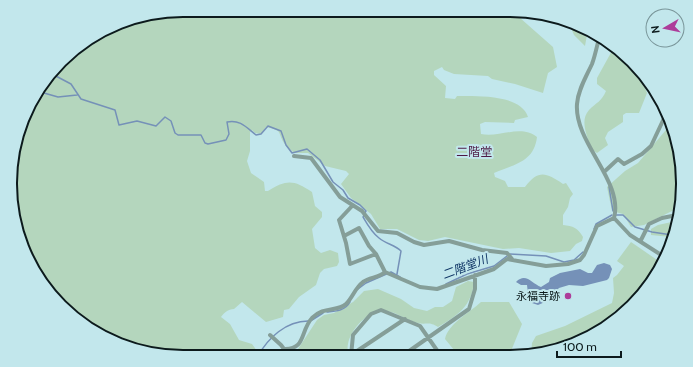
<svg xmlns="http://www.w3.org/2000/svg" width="693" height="367" font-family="Cabin,'Noto Sans JP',sans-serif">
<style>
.green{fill:#b4d6bd}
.water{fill:#7591b8}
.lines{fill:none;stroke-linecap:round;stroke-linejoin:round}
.stream{stroke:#7591b8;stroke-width:1.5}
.street{stroke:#859e98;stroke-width:4}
.poi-dot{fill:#ad3d9a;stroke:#c2e7ec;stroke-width:1.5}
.labels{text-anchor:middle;stroke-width:4;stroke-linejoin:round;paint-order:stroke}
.poi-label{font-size:11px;fill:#0c1a1c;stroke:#c2e7ec;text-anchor:end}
.neighbourhood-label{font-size:12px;fill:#4d1844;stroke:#c2e7ec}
.water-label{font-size:12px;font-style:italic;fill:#0c3263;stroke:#c2e7ec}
.rim{fill:none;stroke:#0c1a1c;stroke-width:2}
</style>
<rect width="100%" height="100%" fill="#c2e7ec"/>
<path class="green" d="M 184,10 L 511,10 L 553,47 L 557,67 L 548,73 L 543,93 L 515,84 L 492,79 L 488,76 L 454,74 L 444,70 L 442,67 L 434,71 L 434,75 L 446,86 L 445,98 L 455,99 L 457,96 C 476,96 521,94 528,117 L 515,120 L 514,123 L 485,122 L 480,124 L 481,134 C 499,138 521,124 537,137 C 534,162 515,164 494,173 L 495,177 L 505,181 L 508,187 L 525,187 C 539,169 546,173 563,184 L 566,183 L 573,194 L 570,198 L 568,207 L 563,215 L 563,225 C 573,226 578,228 583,237 L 582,241 L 576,244 L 570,251 L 551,253 L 519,248 L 503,249 L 445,237 L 428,241 L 419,240 L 397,229 L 380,229 L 371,214 L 351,198 L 341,184 L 349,174 L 346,171 L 325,166 L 308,153 L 294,153 C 291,150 286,147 284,143 C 277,131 283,131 266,127 L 261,134 L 255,133 L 252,130 L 250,132 L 250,151 L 247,161 L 251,173 L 264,182 L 265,191 L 268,191 C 287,179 294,180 312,192 L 315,206 L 322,212 L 322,217 L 312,229 L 315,248 L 321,253 L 330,250 L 338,253 L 339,262 L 337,266 L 324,269 L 320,273 L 316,285 L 299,297 L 289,309 L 284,310 L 283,317 L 266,322 L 242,302 L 234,309 C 228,309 224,313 221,317 L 230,324 L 239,340 L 252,344 L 257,351 L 256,356 L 172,357 L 107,339 L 61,306 L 28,260 L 10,195 L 16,139 L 39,87 L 78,46 L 128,19 Z
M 569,23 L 588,29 L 585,46 L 574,35 Z
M 613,49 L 640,69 L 646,80 L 643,83 L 647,93 L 639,113 L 626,113 L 623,115 L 623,122 L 608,132 L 605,138 L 608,145 L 597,153 L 591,149 C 588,137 579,121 589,110 C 597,102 601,102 606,91 L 597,84 L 597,78 Z
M 671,124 L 674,128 L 683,195 L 680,205 L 674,210 L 644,225 L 631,227 L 623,214 L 612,211 L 607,187 L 625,171 L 638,163 Z
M 676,221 L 671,237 L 651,235 L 651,229 L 658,225 Z
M 631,242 L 663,264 L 649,285 L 646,284 L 638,292 L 643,294 L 629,307 C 625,304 617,309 614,312 L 615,315 L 620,315 L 606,328 L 531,355 L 532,343 L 536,336 L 565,326 L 612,303 L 614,293 L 613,278 L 617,275 L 624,266 L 617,261 Z
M 468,281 L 474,282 C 472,306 457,316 438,327 C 429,321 426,325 418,323 C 407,320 398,313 387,311 C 370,308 351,328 348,344 C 347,347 348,352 348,356 L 285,356 L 298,349 L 317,320 L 324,315 L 334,313 L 353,302 L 364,291 L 378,289 L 401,299 L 414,308 L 427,311 L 435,307 L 443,307 L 452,301 L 456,287 Z
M 481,302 L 509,302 L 522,324 L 509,356 L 459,356 L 445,339 C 448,324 469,313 481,302 Z"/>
<path class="water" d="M 604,263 L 610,265 L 612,269 L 609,278 L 607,280 L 583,286 L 569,285 L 559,288 L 545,302 L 538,305 L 529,302 L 527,285 L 521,285 L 516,282 C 526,272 532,284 541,287 L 549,282 L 550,278 L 560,273 L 580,269 L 588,273 L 592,273 L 597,265 Z"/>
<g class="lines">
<path class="stream" d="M 52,74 L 71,84 L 81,99 L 115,110 L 119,125 L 137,121 L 156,126 L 165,117 L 171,121 L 175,133 L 178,135 L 201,135 L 205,143 L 208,144 L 226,140 L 229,134 L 227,122 C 240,119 247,128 256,135 L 261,134 L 268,126 L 281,131 L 286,145 L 292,153 L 307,149 L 320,160 L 333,182 L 343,190 L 348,198 L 360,205 L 366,211 L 363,217 C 367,224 372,233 379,238 C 386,244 395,245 401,251 L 397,274
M 44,93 L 58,97 L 77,95
M 609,187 L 613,211
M 616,215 L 623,215 L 635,227 L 652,232 L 672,235
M 594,229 L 596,224 L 612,215
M 510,254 L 546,256 L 564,262 L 574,260 L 583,252
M 446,284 L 467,274 L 494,266 L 507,256
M 358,289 L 366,283 L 391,272 L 400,277
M 327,312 C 336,311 345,311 350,302
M 312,320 L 323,313
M 258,356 C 268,338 286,321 308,321"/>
<path class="street" d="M 599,38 C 597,46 595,56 592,64 C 586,77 578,90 577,104 C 574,143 624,181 614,218
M 294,156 L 311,158 L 340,197 L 362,211 L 378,231 L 397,233 L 414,242 L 424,245 L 449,241 L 482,250 L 507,253 L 512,259
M 604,172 L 618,159 L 624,164 L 642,154 L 651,146 L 666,114
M 353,205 L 339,220 L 346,243 L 350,264 L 376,254 L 385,272 L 420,287 L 437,289 L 494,269 L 507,259 L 546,266 L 568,264 L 580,260 L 584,255 L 597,226 L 614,218
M 614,218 L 630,235 L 666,258
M 344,236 L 359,228 L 369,246 L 376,254
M 641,240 L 649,224 L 662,218 L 677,215
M 270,335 L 281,345 L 284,349 C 306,350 300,331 312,318 C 324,306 337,312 346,304 C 353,297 355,288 363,282 C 370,277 379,278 385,272
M 351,355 L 405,319
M 280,356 L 284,349
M 351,356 L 353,335 L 371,314 L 381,310 L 420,326 L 441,356
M 402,356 L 469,309 L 475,289 L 475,275"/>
</g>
<circle class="poi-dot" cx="568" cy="296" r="4"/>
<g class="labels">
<g class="poi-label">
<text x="560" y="300">永福寺跡</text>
</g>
<g class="neighbourhood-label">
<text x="474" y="156">二階堂</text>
</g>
<g class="water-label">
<text transform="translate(465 267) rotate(-21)" y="4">二階堂川</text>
</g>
</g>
<path d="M0 0H693V367H0ZM183 17H510A166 166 0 0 1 676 183V184A166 166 0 0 1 510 350H183A166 166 0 0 1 17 184V183A166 166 0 0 1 183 17Z" fill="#c2e7ec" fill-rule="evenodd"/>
<path class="rim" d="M183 17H510A166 166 0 0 1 676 183V184A166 166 0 0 1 510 350H183A166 166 0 0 1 17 184V183A166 166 0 0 1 183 17Z"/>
<g transform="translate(665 28) rotate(261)"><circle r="19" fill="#c2e7ec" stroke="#799599"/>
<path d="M0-3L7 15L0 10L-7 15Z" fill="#ad3d9a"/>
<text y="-6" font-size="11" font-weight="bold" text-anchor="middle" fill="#0c1a1c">N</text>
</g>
<path d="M557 351v6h64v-6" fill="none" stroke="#0c1a1c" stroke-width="2"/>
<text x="563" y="351" font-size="12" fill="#0c1a1c" stroke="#c2e7ec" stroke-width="3" paint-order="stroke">100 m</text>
</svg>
